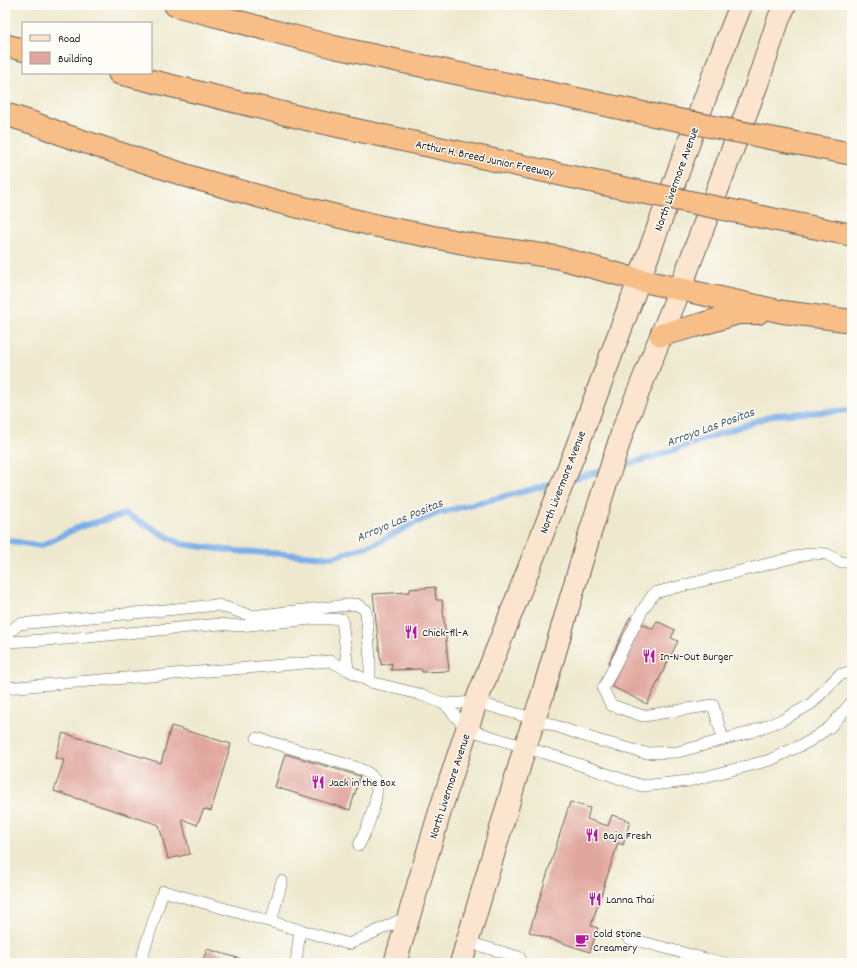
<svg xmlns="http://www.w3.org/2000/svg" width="857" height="968" font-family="Dekko,sans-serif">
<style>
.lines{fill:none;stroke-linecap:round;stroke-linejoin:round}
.stream{stroke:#7bafe8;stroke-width:6}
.building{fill:#e1a79f}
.service-casing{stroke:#66645a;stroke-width:12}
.secondary-casing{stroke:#66645a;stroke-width:24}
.motorway-casing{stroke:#66645a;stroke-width:24}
.service{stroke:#fff;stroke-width:11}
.secondary{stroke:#fce5cf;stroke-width:22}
.motorway{stroke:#f7be87;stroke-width:22}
.motorway-bridge-casing{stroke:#66645a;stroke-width:24;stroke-linecap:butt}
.motorway-bridge{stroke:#f7be87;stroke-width:22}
.labels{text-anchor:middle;stroke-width:3;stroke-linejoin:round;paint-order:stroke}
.street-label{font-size:12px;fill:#1c1c1c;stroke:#fdfcf7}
.poi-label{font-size:12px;fill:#1c1c1c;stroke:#fdfcf7;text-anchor:start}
.water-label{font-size:13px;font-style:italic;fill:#475e78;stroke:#fdfcf7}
</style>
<rect width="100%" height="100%" fill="#fdfcf7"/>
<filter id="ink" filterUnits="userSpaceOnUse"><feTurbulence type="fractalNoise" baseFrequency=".025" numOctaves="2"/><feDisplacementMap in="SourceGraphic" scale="8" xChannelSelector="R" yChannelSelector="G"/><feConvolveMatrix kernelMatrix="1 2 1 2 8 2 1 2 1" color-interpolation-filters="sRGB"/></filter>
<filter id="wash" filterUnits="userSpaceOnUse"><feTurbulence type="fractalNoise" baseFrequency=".012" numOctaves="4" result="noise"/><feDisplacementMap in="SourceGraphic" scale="16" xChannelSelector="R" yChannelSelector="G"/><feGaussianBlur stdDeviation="0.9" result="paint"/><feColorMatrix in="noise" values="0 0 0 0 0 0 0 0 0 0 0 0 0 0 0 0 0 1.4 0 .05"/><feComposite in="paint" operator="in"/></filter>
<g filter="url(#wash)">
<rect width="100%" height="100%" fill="#eee9ce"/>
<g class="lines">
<path class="stream" d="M 616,467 L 653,457 L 774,415 L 852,410
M 570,479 L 606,470
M 5,540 L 41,546 L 79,527 L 126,514 L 181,544 L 235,551 L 334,557 L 379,542 L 410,525 L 438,513 L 557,483"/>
</g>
<g id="blocks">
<path class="building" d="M 435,587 L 436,600 L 442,600 L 449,671 L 422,672 L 421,669 L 391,670 L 392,663 L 381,665 L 373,594 L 410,592 L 410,589 Z
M 630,617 L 643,622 L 642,624 L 653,629 L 657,621 L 675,630 L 671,638 L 678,641 L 647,704 L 611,686 L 619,670 L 608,665 Z
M 171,726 L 231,744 L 211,811 L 204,809 L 197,825 L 182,819 L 190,854 L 168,859 L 159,825 L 54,791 L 64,760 L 55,758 L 63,733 L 161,763 Z
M 285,754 L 360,776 L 350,810 L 275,787 Z
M 570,802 L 590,808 L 587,819 L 608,826 L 612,815 L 630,821 L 623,845 L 618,843 L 591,926 L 598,928 L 590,952 L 529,932 Z
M 207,949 L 255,963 L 202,963 Z"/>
</g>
</g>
<g filter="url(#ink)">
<use href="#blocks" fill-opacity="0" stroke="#66645a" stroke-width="1"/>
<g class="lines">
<g class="service-casing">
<path id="service" d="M 5,636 L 19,624 L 218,605 L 252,616 L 356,604 L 366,610 L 370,659 L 370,682
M 5,642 L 67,639 L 220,624 L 239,626 L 312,619 L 342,619 L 348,670
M 5,688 L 330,661 L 348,670 L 370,682 L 419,694 L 445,704 L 476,702 L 535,719 L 597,740 L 645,753 L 678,752 L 751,732 L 782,720 L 811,704 L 839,675 L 852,671
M 445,704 L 467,729 L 560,758 L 642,786 L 689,781 L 770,760 L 808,742 L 830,727 L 852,702
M 257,738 L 355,767 C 362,770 370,772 374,779 C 383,792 366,831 359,845
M 723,739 L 713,705 L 643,716 L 611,705 L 603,689 L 642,611 L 654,593 L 811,553 L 827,554 L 840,562 L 852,562
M 271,922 L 282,881
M 628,938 L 706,959 L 725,963
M 467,942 L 519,957 L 522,963
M 140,963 L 163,891 L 349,944 L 409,916
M 296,963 L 300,930"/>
</g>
<g class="secondary-casing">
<path id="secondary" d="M 395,963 L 441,808 L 476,702 L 578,444 L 639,280 L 717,65 L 741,5
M 461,963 L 525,747 L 542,696 L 589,536 L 624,427 L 680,289 L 757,84 L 779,18 L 785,5"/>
</g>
<g class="motorway-casing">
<path id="motorway" d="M 175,5 L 334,47 L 643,113
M 5,45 L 23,50
M 119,73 L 315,121 L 618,187
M 5,114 L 33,123 L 67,136 L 194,178 L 279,202 L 378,226 L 479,246 L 556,257 L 639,280 L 783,312 L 852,321
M 785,141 L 852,154
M 762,217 L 852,235
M 661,335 L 699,325 L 738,313 L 758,313"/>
</g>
<use href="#service" class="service"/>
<use href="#secondary" class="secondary"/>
<use href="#motorway" class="motorway"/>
<g class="motorway-bridge-casing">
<path id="motorway-bridge" d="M 643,113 L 785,141
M 618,187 L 762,217"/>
</g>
<use href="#motorway-bridge" class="motorway-bridge"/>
</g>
</g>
<defs>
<g id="restaurant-bare" transform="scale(1.08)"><path d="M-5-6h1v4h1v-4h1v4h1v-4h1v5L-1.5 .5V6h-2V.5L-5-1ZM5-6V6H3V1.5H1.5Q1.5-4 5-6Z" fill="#b5179e" stroke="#fdfcf7" stroke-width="2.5" paint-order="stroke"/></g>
<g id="cafe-bare" transform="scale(1.08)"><path d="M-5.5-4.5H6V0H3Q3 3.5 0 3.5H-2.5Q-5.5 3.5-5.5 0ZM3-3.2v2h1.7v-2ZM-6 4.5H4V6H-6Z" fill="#b5179e" stroke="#fdfcf7" stroke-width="2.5" paint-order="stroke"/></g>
</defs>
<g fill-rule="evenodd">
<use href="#restaurant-bare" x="411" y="632"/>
<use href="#restaurant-bare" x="649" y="656"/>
<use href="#restaurant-bare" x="318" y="782"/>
<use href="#restaurant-bare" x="592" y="835"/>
<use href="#restaurant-bare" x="595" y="899"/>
<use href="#cafe-bare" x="582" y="940"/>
</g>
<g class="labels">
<g class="street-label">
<text transform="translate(485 158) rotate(12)" y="4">Arthur H. Breed Junior Freeway</text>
<text transform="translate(676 179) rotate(-70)" y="4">North Livermore Avenue</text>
<text transform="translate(562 482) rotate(-69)" y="4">North Livermore Avenue</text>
<text transform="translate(449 786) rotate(-72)" y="4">North Livermore Avenue</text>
</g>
<g class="poi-label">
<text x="422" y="636">Chick-fil-A</text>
<text x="660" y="660">In-N-Out Burger</text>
<text x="329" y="786">Jack in the Box</text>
<text x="603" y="839">Baja Fresh</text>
<text x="606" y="903">Lanna Thai</text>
<text x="593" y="937">Cold Stone<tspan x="593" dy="14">Creamery</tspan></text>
</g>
<g class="water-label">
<text transform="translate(710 426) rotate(-20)" y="5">Arroyo Las Positas</text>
<text transform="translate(399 519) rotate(-23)" y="5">Arroyo Las Positas</text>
</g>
</g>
<rect width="857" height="968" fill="none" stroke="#fdfcf7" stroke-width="20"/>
<rect x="22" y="22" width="130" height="52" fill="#fdfcf7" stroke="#a3a29f"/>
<rect x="30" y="35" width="20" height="6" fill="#fce5cf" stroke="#a3a29f"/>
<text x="58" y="42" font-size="12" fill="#1c1c1c">Road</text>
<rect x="30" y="52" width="20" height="12" fill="#e1a79f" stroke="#a3a29f"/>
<text x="58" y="62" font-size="12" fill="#1c1c1c">Building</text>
</svg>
